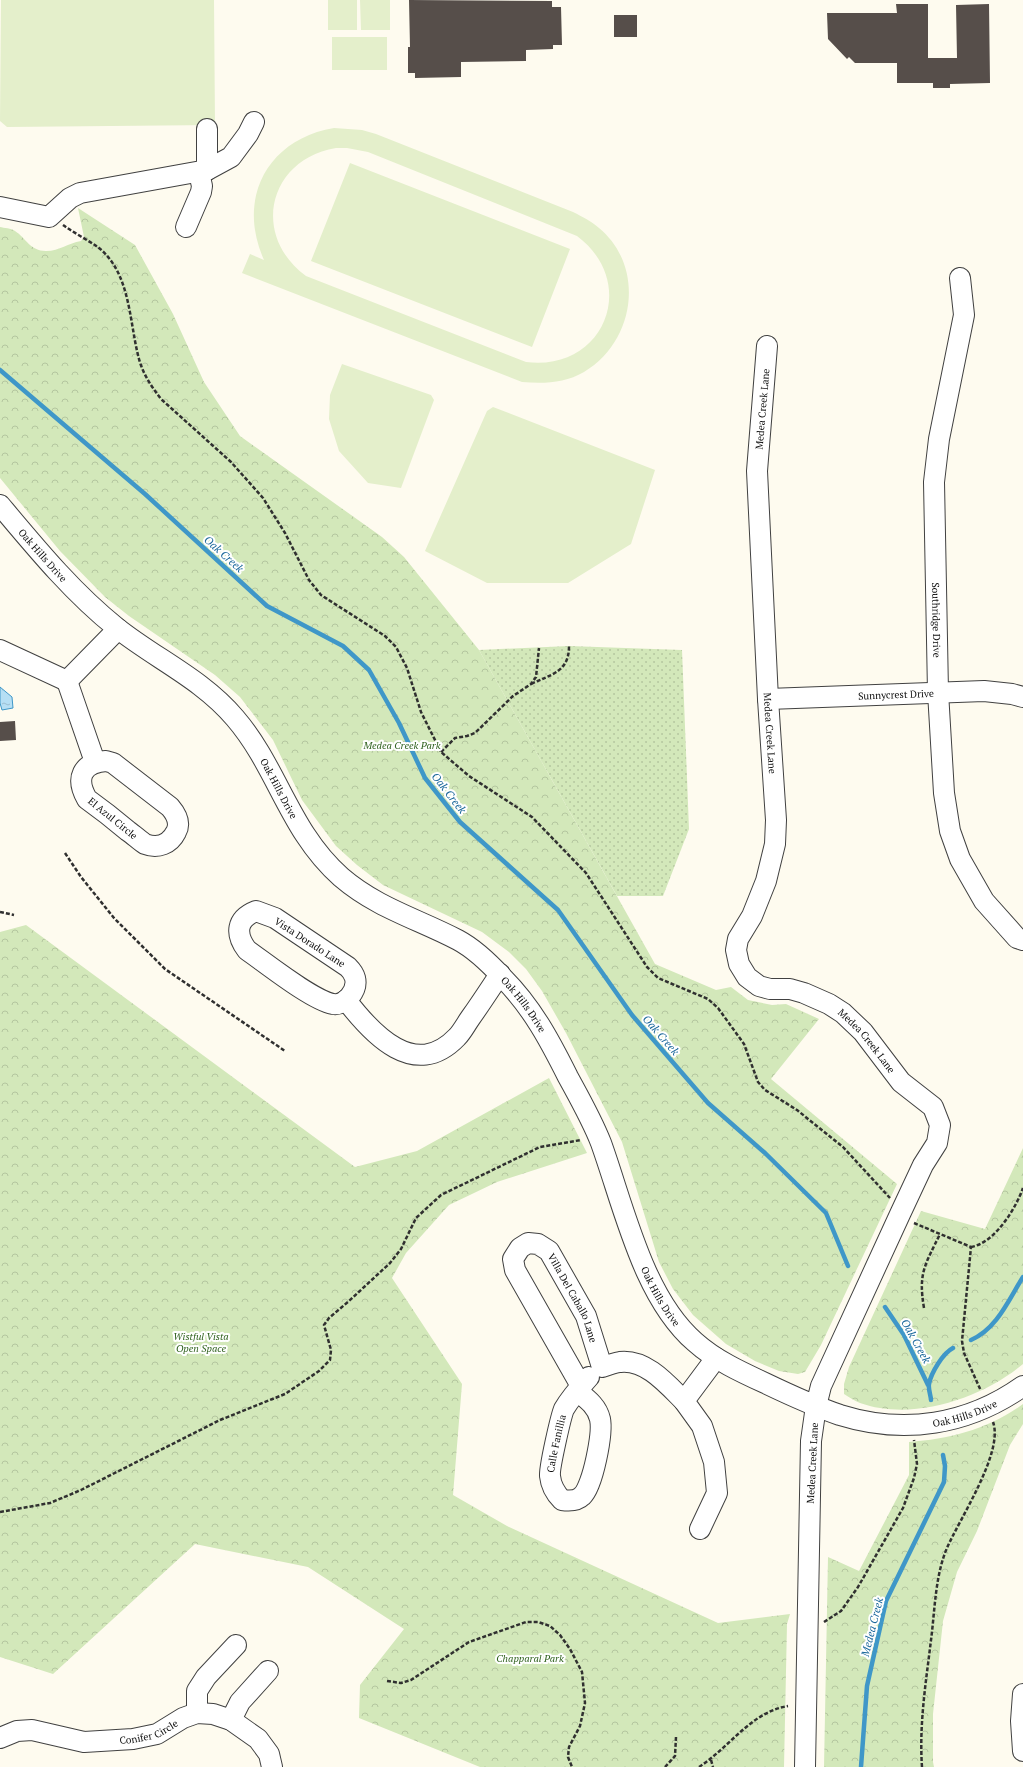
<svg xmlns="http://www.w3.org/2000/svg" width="1023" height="1767" font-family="'PT Serif',serif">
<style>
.grass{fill:url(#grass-dots)}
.park{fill:url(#park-crowns)}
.pitch{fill:#e4efcb;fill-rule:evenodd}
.water{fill:url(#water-ripples);stroke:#3f97c8}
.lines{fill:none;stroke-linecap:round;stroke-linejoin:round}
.stream{stroke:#3f97c8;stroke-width:4.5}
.building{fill:#564e4a}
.minor-casing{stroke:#414141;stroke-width:22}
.path{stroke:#303030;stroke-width:2.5;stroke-dasharray:4 2;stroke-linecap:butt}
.minor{stroke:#fff;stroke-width:20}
.labels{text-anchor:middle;stroke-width:4;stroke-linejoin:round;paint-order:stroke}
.street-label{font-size:10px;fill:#0e0e0e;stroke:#fff}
.park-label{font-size:10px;font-style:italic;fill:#316320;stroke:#fff}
.water-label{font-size:11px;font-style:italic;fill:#1b689b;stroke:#fff}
</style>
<defs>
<pattern id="grass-dots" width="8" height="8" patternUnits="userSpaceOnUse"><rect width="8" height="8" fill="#d3e8ba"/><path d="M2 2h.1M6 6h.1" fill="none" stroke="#b4c69f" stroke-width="1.8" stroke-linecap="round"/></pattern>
<pattern id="park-crowns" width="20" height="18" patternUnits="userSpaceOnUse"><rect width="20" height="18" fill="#d3e8ba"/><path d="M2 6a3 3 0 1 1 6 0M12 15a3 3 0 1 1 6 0" fill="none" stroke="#b4c69f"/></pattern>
<pattern id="water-ripples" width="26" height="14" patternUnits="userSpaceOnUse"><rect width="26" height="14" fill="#b6dff4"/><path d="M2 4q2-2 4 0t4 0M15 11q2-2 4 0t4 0" fill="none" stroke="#9bbed0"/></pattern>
</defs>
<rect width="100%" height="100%" fill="#fefbef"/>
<path class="grass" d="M 569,646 L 682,650 L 689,829 L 663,896 L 617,896 L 479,650 Z"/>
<path class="park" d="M 78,208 L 135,245 L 173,314 L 204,382 L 240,436 L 382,537 L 404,557 L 479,650 L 655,964 L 716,990 L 731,987 L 748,1000 L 772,1005 L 786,1004 L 819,1019 L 771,1079 L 897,1184 L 821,1345 L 805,1372 L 798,1374 L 779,1371 L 755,1361 L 726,1344 L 693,1315 L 673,1289 L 659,1262 L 622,1142 L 566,1033 L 542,991 L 526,969 L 509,952 L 482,932 L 383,885 L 357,865 L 336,846 L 302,800 L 273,740 L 240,697 L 215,675 L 129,616 L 105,597 L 60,551 L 0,478 L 0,227 C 4,228 11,228 15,231 C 26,238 30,251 46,251 C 60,251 68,243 81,241 L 84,237 Z
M 26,925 L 355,1167 L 417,1151 L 549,1078 L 587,1153 L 497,1182 L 449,1205 L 406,1253 L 392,1278 L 462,1384 L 453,1495 L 507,1526 L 718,1623 L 790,1614 L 787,1624 L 784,1767 L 480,1767 L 359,1718 L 360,1685 L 404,1629 L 308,1567 L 195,1544 L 53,1674 L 0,1657 L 0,932 Z
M 1023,1148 L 1023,1364 C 983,1398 913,1422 860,1403 C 855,1401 849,1397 844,1394 L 844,1384 L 849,1367 L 921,1211 L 985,1229 Z
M 1023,1404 L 1023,1424 L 1010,1445 L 977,1531 L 957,1572 L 943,1621 L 933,1714 L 933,1762 L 934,1767 L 824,1767 L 828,1557 L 859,1571 L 909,1475 L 909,1442 C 950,1439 989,1429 1023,1404 Z"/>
<path class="pitch" d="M 1,0 L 214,0 L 215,125 L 7,127 L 0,121 Z
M 328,0 L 357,0 L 357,30 L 328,30 Z
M 360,0 L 390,0 L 390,30 L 361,30 Z
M 332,37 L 387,37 L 387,70 L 332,70 Z
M 334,128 L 362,130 L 376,134 L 573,212 C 583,217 591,221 599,228 C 646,267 635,342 584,372 C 565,383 544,384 522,382 L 242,273 L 250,254 L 264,260 C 236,198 268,139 334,128 ZM 336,148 L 347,148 L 368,152 L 577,236 C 640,283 604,372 526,362 L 306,276 C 250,235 269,159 336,148 Z
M 350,163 L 570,249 L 532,347 L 311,261 Z
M 342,364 L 431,395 L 434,400 L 401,488 L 368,483 L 339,451 L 329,419 L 330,395 Z
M 493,407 L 655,470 L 631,544 L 568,583 L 487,583 L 425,551 L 487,411 Z"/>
<path class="water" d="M 0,687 L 12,697 L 13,708 L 2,710 L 0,703 Z"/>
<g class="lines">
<path class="stream" d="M 0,370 L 145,494 L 267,606 L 343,646 L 369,670 L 399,723 L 425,778 L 460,822 L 558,910 L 632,1015 L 708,1103 L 765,1153 L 826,1213 L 848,1266
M 885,1307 L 904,1335 L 928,1385
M 971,1340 C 997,1329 1009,1299 1023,1277
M 931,1400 C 931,1396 928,1389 929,1384 C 931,1373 943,1353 953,1348
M 861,1767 L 867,1686 L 886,1601 L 944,1482 L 945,1466 L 943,1455"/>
</g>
<path class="building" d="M 409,0 L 552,1 L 552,7 L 561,7 L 562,45 L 553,45 L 553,49 L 526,50 L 526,61 L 461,62 L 461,77 L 415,78 L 415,73 L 408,73 L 408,47 L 410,47 Z
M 896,4 L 928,4 L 928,58 L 957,58 L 956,5 L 989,4 L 990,83 L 950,84 L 950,88 L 933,88 L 933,83 L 897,83 L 897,63 L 855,63 L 849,57 L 847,59 L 828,39 L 827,13 L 897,13 Z
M 614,15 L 637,15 L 637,37 L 614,37 Z
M 15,721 L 16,740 L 0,741 L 0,722 Z"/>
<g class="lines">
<g class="minor-casing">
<g id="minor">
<path d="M 207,129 L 207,170"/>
<path d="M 0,207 L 49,217 L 70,198 L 80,193 L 207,170 L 231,157 L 248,134 L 254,122"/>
<path d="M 186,227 L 201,192 L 202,186 L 199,173"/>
<path id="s1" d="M 960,278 L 964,315 L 939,439 L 934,482 L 938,692 L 944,793 L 950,831 L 960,859 L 984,901 L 1017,938 L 1023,940"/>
<path id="s2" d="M 767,346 L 757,471 L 768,699 L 776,820 L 775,844 L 766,881 L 752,916 L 738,939 L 736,950 L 739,964 L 747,977 L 759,986 L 770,989 L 790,989 L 804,993 L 829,1004 L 843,1013 L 863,1032 L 901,1082 L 933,1107 L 940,1125 L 937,1143 L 923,1165 L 901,1212 L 821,1386 L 816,1406 L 811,1441 L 805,1767"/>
<path id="s3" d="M 0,505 C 36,548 73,593 117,628 C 156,659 202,679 235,718 C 278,768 289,831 341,877 C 377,908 418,919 458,940 C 473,948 492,966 503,978 C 532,1007 550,1041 568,1077 C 580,1099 592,1120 601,1143 C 624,1207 643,1297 695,1342 C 715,1360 741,1372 765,1383 C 790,1395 814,1406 840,1415 C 904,1435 968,1425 1023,1386"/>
<path d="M 0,650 L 67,681"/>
<path d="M 67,681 L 95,762"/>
<path d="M 67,681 L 118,629"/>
<path id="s4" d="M 768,699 L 984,691 L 1012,694 L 1023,697"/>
<path d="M 106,761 L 113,763 L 170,807 C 176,814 181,823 176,832 C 170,844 158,849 145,844 C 140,841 134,835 128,831 C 115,820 101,809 87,799 C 75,778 82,763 106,761 Z"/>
<path d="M 256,911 L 275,918 L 348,967 C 351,970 354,974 355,978 C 358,990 346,1006 333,1004 C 312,1000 267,964 247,950 C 235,934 236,919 256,911 Z"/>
<path d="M 346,1000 C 372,1034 415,1081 457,1037 C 462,1032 466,1024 471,1017 C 481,1003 490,989 500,974"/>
<path id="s5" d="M 581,1386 L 515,1270 L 513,1259 L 520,1248 L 528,1243 L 538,1244 L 549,1251 L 586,1316 L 602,1367 C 608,1365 614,1363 620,1362 C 646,1359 667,1384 684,1401"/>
<path id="s6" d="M 577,1391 C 587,1399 597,1406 600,1419 C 603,1433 593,1486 582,1496 C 577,1501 569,1501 562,1500 C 555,1493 551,1486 550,1476 C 549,1468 561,1416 564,1409 C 571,1397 580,1387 589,1377"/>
<path d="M 700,1529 L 717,1493 L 714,1462 L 702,1426 L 684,1401 L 716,1358"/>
<path d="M 1023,1694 L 1021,1721 L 1023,1751"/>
<path d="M 197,1713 L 197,1691 L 206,1677 L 236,1645"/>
<path d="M 231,1720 L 240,1702 L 268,1671"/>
<path id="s7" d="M 0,1738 L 17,1731 L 32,1730 L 84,1742 L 133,1739 L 157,1734 L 183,1718 L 197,1713 L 213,1714 L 231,1720 L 258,1739 L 269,1754 L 272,1767"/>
</g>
</g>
<path class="path" d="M 63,225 C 74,233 88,240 99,248 C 131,274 129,322 139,359 C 143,374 151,386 161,399 L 231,462 L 263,498 L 285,533 L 309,580 L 321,595 L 385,636 L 396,647 L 407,668 L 421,712 L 441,752 L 469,776 L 532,817 L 586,873 L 647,967 L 658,978 L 708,999 L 718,1008 L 744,1044 L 758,1082 L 765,1090 L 797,1110 L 843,1147 L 890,1198
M 531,684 C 552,674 569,672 569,646
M 441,752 L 455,738 L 467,736 L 475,733 L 513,696 L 531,684 L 536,677 L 539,648
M 65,853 L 81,877 L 114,918 L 165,969 L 285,1051
M 0,912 L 14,915
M 914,1223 L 971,1247 L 962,1341 L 964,1353 L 981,1391
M 971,1247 C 995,1243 1016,1208 1023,1188
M 924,1308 C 918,1273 925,1265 940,1234
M 0,1512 L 50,1503 L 81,1490 L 220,1420 L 285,1394 L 319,1371 L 330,1360 L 331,1350 L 324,1325 L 329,1318 L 349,1301 L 390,1263 L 401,1249 L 416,1218 L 441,1195 L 540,1147 L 581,1140
M 824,1622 L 841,1611 L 858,1587 L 903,1508 L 914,1478 L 917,1464 L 914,1440
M 387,1681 L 401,1683 L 411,1680 L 469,1642 L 526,1622 L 538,1622 L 550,1626 L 560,1635 L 570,1649 L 582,1672 L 585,1703 L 580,1726 L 569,1747 L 568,1757 L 572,1767
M 711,1760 L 713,1767
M 665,1767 L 675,1756 L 676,1737
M 699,1767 C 730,1747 751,1712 788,1706
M 922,1767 C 919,1724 926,1682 931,1640 C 935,1610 935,1576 947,1548 C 960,1518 1004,1452 993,1422"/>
<use href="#minor" class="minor"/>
</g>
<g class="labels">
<g class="street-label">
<text transform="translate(762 409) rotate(-85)" y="4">Medea Creek Lane</text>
<text dy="4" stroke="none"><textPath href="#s3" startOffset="66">Oak Hills Drive</textPath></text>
<text dy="4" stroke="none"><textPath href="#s1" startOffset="345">Southridge Drive</textPath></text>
<text dy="4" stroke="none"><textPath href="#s4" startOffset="128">Sunnycrest Drive</textPath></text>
<text dy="4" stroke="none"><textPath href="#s2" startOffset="388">Medea Creek Lane</textPath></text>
<text dy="4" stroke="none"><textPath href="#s3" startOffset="402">Oak Hills Drive</textPath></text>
<text transform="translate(113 818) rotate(39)" y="4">El Azul Circle</text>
<text transform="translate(310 942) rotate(33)" y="4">Vista Dorado Lane</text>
<text dy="4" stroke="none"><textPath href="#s3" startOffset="737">Oak Hills Drive</textPath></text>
<text dy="4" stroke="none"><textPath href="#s2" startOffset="784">Medea Creek Lane</textPath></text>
<text dy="4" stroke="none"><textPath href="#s3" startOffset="1061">Oak Hills Drive</textPath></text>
<text dy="4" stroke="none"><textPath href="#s5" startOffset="243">Villa Del Caballo Lane</textPath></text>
<text dy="4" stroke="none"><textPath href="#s3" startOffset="1409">Oak Hills Drive</textPath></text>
<text dy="4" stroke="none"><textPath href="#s6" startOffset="199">Calle Fanillia</textPath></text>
<text transform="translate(812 1463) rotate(-87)" y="4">Medea Creek Lane</text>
<text dy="4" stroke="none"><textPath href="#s7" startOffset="153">Conifer Circle</textPath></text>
</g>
<g class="park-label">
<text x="402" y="749">Medea Creek Park</text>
<text x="201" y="1340">Wistful Vista<tspan x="201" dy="12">Open Space</tspan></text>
<text x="530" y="1662">Chapparal Park</text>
</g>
<g class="water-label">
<text transform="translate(224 554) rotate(42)" y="4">Oak Creek</text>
<text transform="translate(449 793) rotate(52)" y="4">Oak Creek</text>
<text transform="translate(661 1035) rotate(49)" y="4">Oak Creek</text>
<text transform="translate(916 1341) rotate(61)" y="4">Oak Creek</text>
<text transform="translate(872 1627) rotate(-76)" y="4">Medea Creek</text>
</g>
</g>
</svg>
